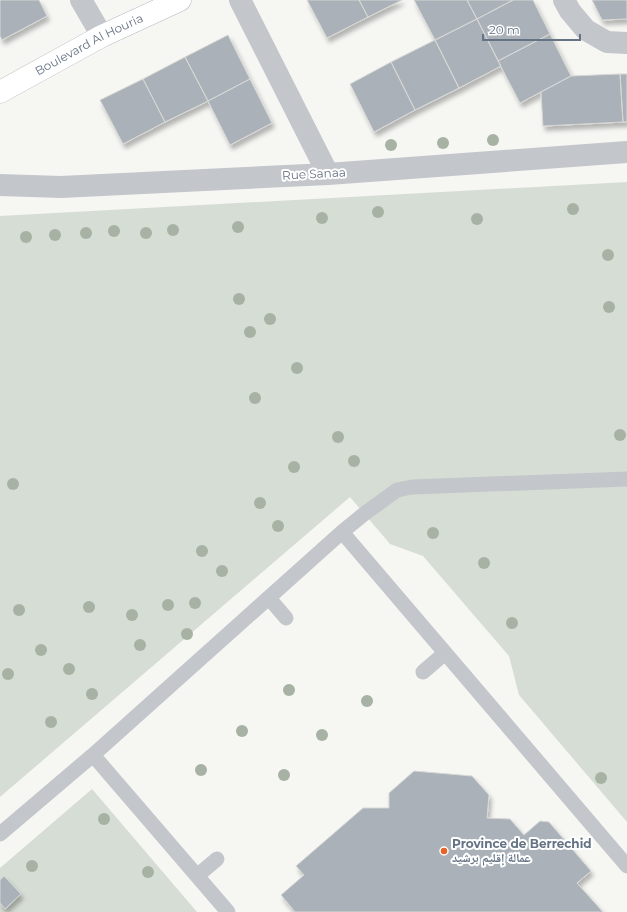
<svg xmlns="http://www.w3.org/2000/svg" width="627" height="912" font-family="Montserrat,'Noto Naskh Arabic',sans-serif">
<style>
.green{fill:#d6ddd4}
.building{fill:#aab1b8;stroke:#d7d8d5;filter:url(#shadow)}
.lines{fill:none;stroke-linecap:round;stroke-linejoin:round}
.secondary-casing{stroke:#b6babf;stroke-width:23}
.lane{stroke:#c3c6ca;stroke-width:15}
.street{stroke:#c3c6ca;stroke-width:22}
.secondary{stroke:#fff;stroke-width:22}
.tree{fill:#a7b2a4}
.poi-dot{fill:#e36426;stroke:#fff;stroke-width:1.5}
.labels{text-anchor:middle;stroke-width:4;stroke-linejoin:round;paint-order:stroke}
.street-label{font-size:12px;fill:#657384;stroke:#fff}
.poi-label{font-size:12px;font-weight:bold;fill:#657384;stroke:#fff;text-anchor:start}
</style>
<defs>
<filter id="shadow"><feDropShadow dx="2.5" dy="4.5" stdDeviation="2" flood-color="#0004"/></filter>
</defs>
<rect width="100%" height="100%" fill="#f6f6f3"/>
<path class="green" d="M 627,182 L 627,822 L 519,695 L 509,656 L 423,556 L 390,544 L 350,497 L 0,797 L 0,216 Z
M 92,789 L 197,912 L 0,912 L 0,868 Z"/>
<path class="building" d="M 0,0 L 39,0 L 47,16 L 2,40 L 0,36 Z
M 307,0 L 359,0 L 368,17 L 327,38 Z
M 359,0 L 402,0 L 368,17 Z
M 414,0 L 467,0 L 477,19 L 435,40 Z
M 467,0 L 513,0 L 477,19 Z
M 513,0 L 533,0 L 550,34 L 498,61 L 477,19 Z
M 592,0 L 627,0 L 627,19 L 602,20 Z
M 477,19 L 501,66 L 459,88 L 435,40 Z
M 550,34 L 571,76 L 520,103 L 498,61 Z
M 228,35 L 250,79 L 208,101 L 185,57 Z
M 435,40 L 459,88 L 415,110 L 391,62 Z
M 185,57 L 208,101 L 165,122 L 143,79 Z
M 391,62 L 415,110 L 374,132 L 350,84 Z
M 620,74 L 627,74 L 627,122 L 623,122 Z
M 620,74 L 623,122 L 543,126 L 541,92 L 571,76 Z
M 143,79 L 165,122 L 123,144 L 100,100 Z
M 250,79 L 272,123 L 230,145 L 208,101 Z
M 414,771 L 472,776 L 489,795 L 487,818 L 510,819 L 524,835 L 540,821 L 549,822 L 591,871 L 577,883 L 603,912 L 295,912 L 281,895 L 304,875 L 296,866 L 363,808 L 389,808 L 389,793 Z
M 4,876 L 21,894 L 5,909 L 0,903 L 0,880 Z"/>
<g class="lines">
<g class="secondary-casing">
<g id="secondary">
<path id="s1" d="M 0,92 L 102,36 L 180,0"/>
</g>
</g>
<path class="lane" d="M 342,532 L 627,866
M 269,598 L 286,618
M 423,672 L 445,653
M 93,755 L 228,912
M 0,834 L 93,755 L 342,532 L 364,514 L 397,490 L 412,487 L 627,479
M 197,876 L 217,859"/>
<path class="street" d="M 81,0 L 102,36
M 240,0 L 328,174
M 564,0 L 570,11 L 586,30 L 607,42 L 627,43
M 0,185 L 61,187 L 328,174 L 627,152"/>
<use href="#secondary" class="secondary"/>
</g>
<g class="tree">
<circle cx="493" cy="140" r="6"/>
<circle cx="443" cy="143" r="6"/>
<circle cx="391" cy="145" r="6"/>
<circle cx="573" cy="209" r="6"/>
<circle cx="378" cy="212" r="6"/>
<circle cx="322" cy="218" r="6"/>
<circle cx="477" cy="219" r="6"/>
<circle cx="238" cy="227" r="6"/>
<circle cx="173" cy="230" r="6"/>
<circle cx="114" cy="231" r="6"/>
<circle cx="86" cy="233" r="6"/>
<circle cx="146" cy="233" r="6"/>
<circle cx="55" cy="235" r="6"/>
<circle cx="26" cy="237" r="6"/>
<circle cx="608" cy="255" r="6"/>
<circle cx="239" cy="299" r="6"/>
<circle cx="609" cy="307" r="6"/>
<circle cx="270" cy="319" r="6"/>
<circle cx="250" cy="332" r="6"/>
<circle cx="297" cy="368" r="6"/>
<circle cx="255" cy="398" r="6"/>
<circle cx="620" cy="435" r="6"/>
<circle cx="338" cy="437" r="6"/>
<circle cx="354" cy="461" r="6"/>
<circle cx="294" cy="467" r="6"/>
<circle cx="13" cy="484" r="6"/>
<circle cx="260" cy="503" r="6"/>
<circle cx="278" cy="526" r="6"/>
<circle cx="433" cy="533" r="6"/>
<circle cx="202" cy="551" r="6"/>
<circle cx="484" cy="563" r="6"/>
<circle cx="222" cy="571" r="6"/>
<circle cx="195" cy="603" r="6"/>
<circle cx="168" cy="605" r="6"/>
<circle cx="89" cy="607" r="6"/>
<circle cx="19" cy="610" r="6"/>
<circle cx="132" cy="615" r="6"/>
<circle cx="512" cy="623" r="6"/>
<circle cx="187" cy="634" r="6"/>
<circle cx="140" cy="645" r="6"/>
<circle cx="41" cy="650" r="6"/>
<circle cx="69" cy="669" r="6"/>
<circle cx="8" cy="674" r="6"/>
<circle cx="289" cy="690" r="6"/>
<circle cx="92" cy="694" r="6"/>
<circle cx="367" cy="701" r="6"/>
<circle cx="51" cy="722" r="6"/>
<circle cx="242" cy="731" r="6"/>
<circle cx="322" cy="735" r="6"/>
<circle cx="201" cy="770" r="6"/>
<circle cx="284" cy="775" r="6"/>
<circle cx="601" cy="778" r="6"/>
<circle cx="104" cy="819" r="6"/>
<circle cx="32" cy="866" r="6"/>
<circle cx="148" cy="872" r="6"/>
</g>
<circle class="poi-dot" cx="444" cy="851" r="4"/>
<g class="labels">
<g class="street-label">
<text dy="4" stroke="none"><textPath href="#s1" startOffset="101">Boulevard Al Houria</textPath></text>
<text transform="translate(314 174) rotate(-3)" y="4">Rue Sanaa</text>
</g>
<g class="poi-label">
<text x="452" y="848">Province de Berrechid<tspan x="452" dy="14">عمالة إقليم برشيد</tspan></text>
</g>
</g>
<path d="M483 34v6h97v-6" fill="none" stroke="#657384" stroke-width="2"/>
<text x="489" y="34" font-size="12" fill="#657384" stroke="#ffffff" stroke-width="3" paint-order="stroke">20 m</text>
</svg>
